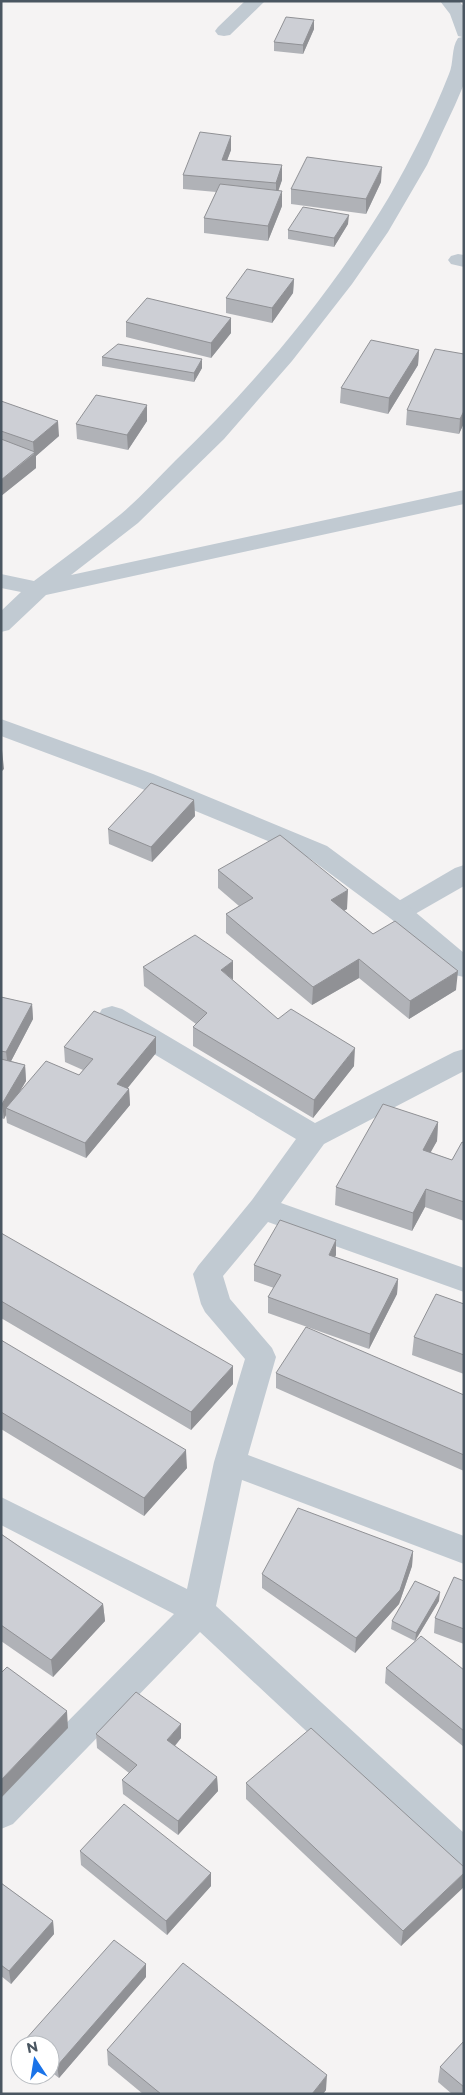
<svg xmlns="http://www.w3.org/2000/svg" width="465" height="2095" font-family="Montserrat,sans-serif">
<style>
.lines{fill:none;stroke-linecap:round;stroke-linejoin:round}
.service{fill:#c1cad2;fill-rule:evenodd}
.minor{fill:#c1cad2;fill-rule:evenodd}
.wall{fill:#b0b2b7}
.shaded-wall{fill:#909195}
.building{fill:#cdcfd5;stroke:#909195}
</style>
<rect width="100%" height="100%" fill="#f5f3f3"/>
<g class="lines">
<path class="service" d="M 464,865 L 464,886 L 408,918 L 399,921 L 390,918 L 386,912 L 390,906 L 455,868 Z"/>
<path class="minor" d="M 245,1 L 265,1 L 230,35 L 224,36 L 218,35 L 215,31 L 218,27 Z
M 440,1 L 459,1 L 464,7 L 464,84 L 455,105 L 427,165 L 388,232 L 352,284 L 292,361 L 224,439 L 138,523 L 71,575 L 464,490 L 464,504 L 46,595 L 9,630 L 1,632 L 1,611 L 21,592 L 1,588 L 1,574 L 34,581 C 63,559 93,537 121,514 C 140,498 157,479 175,461 C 257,382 331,294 389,197 C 412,157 432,117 449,74 C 454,63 451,48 458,38 L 462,37 L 458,36 L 450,14 Z
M 458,254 L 464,255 L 464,267 L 451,264 L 448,260 L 451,256 Z
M 1,719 L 153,774 L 327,846 L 408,906 L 464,953 L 464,977 L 455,975 L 390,918 L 309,858 L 135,786 L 1,736 Z
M 112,1006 L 122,1009 L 315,1123 L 454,1052 L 464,1049 L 464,1071 L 324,1144 L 281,1203 L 464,1268 L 464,1292 L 268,1222 L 223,1276 L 230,1299 L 272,1348 L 276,1357 L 248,1455 L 464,1536 L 464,1564 L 242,1480 L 216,1606 L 464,1833 L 464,1872 L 452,1867 L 200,1632 L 13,1824 L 1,1829 L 1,1789 L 174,1614 L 1,1525 L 1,1497 L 187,1589 L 214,1462 L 245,1359 L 205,1312 L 201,1304 L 193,1274 L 198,1266 L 252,1200 L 296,1139 L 102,1023 L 98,1016 L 102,1009 Z"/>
</g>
<path class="wall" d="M 314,20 L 314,29 L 303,54 L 274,51 L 274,42 Z
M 231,136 L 231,150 L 227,160 L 282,165 L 282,180 L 278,190 L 282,206 L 268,241 L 204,233 L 204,218 L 216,192 L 183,189 L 183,175 Z
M 381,182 L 366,214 L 291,204 L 291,189 Z
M 348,224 L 334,247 L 288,239 L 288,230 Z
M 294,279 L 293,293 L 272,323 L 226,313 L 226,298 Z
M 231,318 L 231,333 L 211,358 L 126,337 L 126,322 Z
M 419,350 L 418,365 L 388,414 L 340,403 L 341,388 Z
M 464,354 L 464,423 L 459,434 L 406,425 L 407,410 Z
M 102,357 L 202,368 L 194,382 L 102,366 Z
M 1,401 L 59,436 L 36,456 L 36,468 L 1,496 Z
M 147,421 L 128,450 L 77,439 L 76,424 Z
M 194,800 L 195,816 L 152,862 L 109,844 L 108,829 Z
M 218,870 L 347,909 L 344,911 L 373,934 L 456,990 L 409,1019 L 359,978 L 312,1005 L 226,933 L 226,914 L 239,906 L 218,888 Z
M 143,967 L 278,1019 L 354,1066 L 313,1118 L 193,1046 L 193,1027 L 196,1024 L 144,986 Z
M 1,997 L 32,1004 L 33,1019 L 11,1061 L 25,1065 L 26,1081 L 20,1091 L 79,1075 L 83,1070 L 65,1062 L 64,1047 L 156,1037 L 156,1053 L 127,1088 L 129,1089 L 130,1105 L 86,1158 L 7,1123 L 6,1115 L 4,1119 L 1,1118 Z
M 438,1122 L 437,1141 L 430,1152 L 452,1160 L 464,1143 L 464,1221 L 425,1207 L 412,1231 L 335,1205 L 336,1187 Z
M 1,1233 L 233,1384 L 191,1430 L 1,1318 Z
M 336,1255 L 335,1257 L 398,1279 L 397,1294 L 369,1349 L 268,1313 L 268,1297 L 274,1288 L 254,1281 L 254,1265 Z
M 464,1304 L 464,1374 L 412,1355 L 414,1337 Z
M 1,1340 L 187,1468 L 144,1516 L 1,1429 Z
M 276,1373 L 464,1395 L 464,1471 L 276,1388 Z
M 1,1534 L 103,1604 L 105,1621 L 53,1677 L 1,1641 Z
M 413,1551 L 412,1566 L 399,1604 L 355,1653 L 262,1588 L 262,1574 Z
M 464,1581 L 464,1644 L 434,1633 L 435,1618 Z
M 439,1601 L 415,1641 L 464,1670 L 464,1747 L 385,1683 L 386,1668 L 415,1641 L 391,1629 L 392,1621 Z
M 96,1734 L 181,1738 L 175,1746 L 217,1777 L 218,1791 L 178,1835 L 123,1794 L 122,1780 L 129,1773 L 97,1748 Z
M 246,1783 L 464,1867 L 401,1946 L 246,1799 Z
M 80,1851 L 211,1886 L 167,1935 L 81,1865 Z
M 1,1883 L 53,1921 L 54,1934 L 11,1984 L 1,1976 Z
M 146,1977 L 59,2078 L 50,2071 L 50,2045 L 26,2045 L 25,2040 Z
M 464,2041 L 464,2094 L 452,2094 L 438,2082 L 440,2067 Z
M 107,2050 L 326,2090 L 323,2094 L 143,2094 L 108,2065 Z"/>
<path class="shaded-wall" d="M 314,20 L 314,29 L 303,54 L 303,45 Z
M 231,136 L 231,150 L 222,174 L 222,160 Z
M 282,165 L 282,180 L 276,198 L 276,183 Z
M 382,167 L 381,182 L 366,214 L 366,199 Z
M 282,191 L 282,206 L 268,241 L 268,226 Z
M 349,215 L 348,224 L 334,247 L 334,238 Z
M 294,279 L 293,293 L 272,323 L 272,308 Z
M 231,318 L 231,333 L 211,358 L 211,343 Z
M 419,350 L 418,365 L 388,414 L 389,398 Z
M 202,359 L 202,368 L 194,382 L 194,373 Z
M 147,405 L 147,421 L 128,450 L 127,435 Z
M 464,411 L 464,423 L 459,434 L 460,419 Z
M 58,421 L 59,436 L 36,456 L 36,468 L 1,496 L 1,480 L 34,454 L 33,442 Z
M 2,750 L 4,769 L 1,772 L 1,752 Z
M 194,800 L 195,816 L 152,862 L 151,847 Z
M 348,890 L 347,909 L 330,919 L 331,900 Z
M 359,959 L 359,978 L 312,1005 L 313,987 Z
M 233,961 L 233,980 L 221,970 Z
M 458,971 L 456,990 L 409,1019 L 410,1001 Z
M 32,1004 L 33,1019 L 8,1067 L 6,1052 Z
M 156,1037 L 156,1053 L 118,1100 L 117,1084 Z
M 355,1048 L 354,1066 L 313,1118 L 314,1100 Z
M 25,1065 L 26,1081 L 9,1110 L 6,1108 L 6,1115 L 4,1119 L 2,1104 Z
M 129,1089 L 130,1105 L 86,1158 L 85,1143 Z
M 438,1122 L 437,1141 L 422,1168 L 423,1150 Z
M 426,1189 L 425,1207 L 412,1231 L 413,1213 Z
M 336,1240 L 336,1255 L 328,1270 L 329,1255 Z
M 398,1279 L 397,1294 L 369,1349 L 370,1334 Z
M 233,1366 L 233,1384 L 191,1430 L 191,1412 Z
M 186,1450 L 187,1468 L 144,1516 L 144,1498 Z
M 413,1551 L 412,1566 L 399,1604 L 355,1653 L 356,1638 Z
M 440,1592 L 439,1601 L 415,1641 L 416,1633 Z
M 103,1604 L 105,1621 L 53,1677 L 51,1660 Z
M 67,1711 L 68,1728 L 1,1798 L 1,1780 Z
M 181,1724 L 181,1738 L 168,1754 L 167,1740 Z
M 217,1777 L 218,1791 L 178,1835 L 178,1821 Z
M 211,1873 L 211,1886 L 167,1935 L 166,1921 Z
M 464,1873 L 464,1887 L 401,1946 L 403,1931 Z
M 53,1921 L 54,1934 L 11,1984 L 9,1971 Z
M 146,1964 L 146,1977 L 59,2078 L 57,2066 Z
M 327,2075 L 326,2090 L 323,2094 L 312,2094 Z"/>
<path class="building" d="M 286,17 L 314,20 L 303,45 L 274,42 Z
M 200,132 L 231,136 L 222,160 L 282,165 L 276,183 L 183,175 Z
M 307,157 L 382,167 L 366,199 L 291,189 Z
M 220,184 L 282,191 L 268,226 L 204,218 Z
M 303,207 L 349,215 L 334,238 L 288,230 Z
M 247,269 L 294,279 L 272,308 L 226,298 Z
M 147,298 L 231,318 L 211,343 L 126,322 Z
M 371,340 L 419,350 L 389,398 L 341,388 Z
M 118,344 L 202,359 L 194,373 L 102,357 Z
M 435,349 L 464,354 L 464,411 L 460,419 L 407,410 Z
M 96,395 L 147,405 L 127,435 L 76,424 Z
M 1,401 L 58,421 L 33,442 L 1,431 Z
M 1,439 L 35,452 L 1,480 Z
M 151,783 L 194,800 L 151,847 L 108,829 Z
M 280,835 L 348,890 L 331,900 L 373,934 L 395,921 L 458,971 L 410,1001 L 359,959 L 313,987 L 226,914 L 253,898 L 218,870 Z
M 195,935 L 233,961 L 221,970 L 278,1019 L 291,1009 L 355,1048 L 314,1100 L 193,1027 L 207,1013 L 143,967 Z
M 1,997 L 32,1004 L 6,1052 L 1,1051 Z
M 94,1011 L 156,1037 L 117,1084 L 129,1089 L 85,1143 L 6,1108 L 46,1061 L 79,1075 L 93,1059 L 64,1047 Z
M 1,1059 L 25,1065 L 2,1104 L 1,1103 Z
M 383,1104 L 438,1122 L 423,1150 L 452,1160 L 462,1142 L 464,1143 L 464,1202 L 426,1189 L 413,1213 L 336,1187 Z
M 280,1220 L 336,1240 L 329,1255 L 398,1279 L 370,1334 L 268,1297 L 281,1275 L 254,1265 Z
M 1,1233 L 233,1366 L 191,1412 L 1,1301 Z
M 436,1294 L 464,1304 L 464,1355 L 414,1337 Z
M 306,1327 L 464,1395 L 464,1455 L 276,1373 Z
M 1,1340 L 186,1450 L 144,1498 L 1,1412 Z
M 298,1508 L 413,1551 L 400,1590 L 356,1638 L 262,1574 Z
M 1,1534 L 103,1604 L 51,1660 L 1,1625 Z
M 454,1577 L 464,1581 L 464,1629 L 435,1618 Z
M 415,1581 L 440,1592 L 416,1633 L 392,1621 Z
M 421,1636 L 464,1670 L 464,1731 L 386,1668 Z
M 7,1667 L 67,1711 L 1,1780 L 1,1673 Z
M 136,1692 L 181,1724 L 167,1740 L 217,1777 L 178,1821 L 122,1780 L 137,1765 L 96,1734 Z
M 311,1728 L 464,1867 L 464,1873 L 403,1931 L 246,1783 Z
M 124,1804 L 211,1873 L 166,1921 L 80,1851 Z
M 1,1883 L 53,1921 L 9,1971 L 1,1965 Z
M 114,1940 L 146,1964 L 57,2066 L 50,2060 L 50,2045 L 31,2045 L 25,2040 Z
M 183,1963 L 327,2075 L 312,2094 L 161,2094 L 107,2050 Z
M 464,2041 L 464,2087 L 440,2067 Z"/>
<rect width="465" height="2095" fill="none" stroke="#4a5661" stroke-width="5"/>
<g transform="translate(35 2060) rotate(348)"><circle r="24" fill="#ffffff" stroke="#b7bbc0"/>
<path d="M0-4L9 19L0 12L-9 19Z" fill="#1a73e8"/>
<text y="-8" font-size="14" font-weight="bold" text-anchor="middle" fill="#4a5661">N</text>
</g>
</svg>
